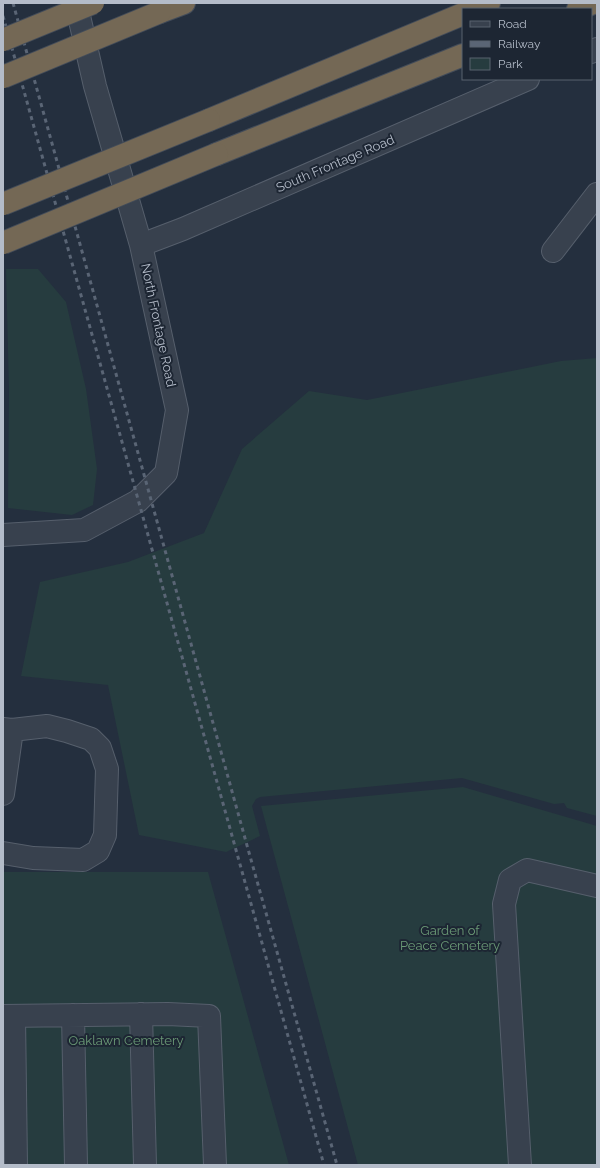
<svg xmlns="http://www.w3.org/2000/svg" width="600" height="1168" viewBox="0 0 600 1168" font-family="Raleway,sans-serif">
	<rect width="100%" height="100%" fill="#242f3e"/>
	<path fill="#263c3f" d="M 6,269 L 38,269 L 66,302 L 86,389 L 97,469 L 93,505 L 72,515 L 8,508 L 9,390 Z
		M 597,358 L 597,816 L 567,808 L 564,803 L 554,804 L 462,778 L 260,797 L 256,799 L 252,806 L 260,836 L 226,852 L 139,835 L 108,685 L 21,676 L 40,582 L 128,562 L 204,533 L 242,449 L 309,391 L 367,400 L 561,361 Z
		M 463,787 L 597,826 L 597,1165 L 358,1165 L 261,806 Z
		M 3,872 L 208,872 L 289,1165 L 3,1165 Z"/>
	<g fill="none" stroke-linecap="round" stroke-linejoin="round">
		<defs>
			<path id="minor" d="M 591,52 L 597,49
				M 141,245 L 183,229 L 528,79
				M 553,251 L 597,194
				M 3,535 L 84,530 L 138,501 L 166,473 L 177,410 L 141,245 L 95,86 L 76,3
				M 3,729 L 12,730 L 47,726 L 67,731 L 91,739 L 100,748 L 107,769 L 105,835 L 98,851 L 83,860 L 33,858 L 3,853
				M 3,794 L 12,730
				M 141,1014 L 145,1165
				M 73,1015 L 76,1165
				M 3,1016 L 168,1014 L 209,1016 L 215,1165
				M 14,1016 L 16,1165
				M 520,1165 L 504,904 L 510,880 L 527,870 L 597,886"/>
			<path id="highway" d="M 475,9 L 489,3
				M 578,9 L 593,3
				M 160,12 L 184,3
				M 209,120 L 463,14
				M 217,154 L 463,55"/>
		</defs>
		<use href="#minor" stroke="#565f6c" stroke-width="24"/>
		<use href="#highway" stroke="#434c59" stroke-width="24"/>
		<use href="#minor" stroke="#38414e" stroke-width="22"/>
		<use href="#highway" stroke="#746855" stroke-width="22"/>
		<path stroke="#5a6575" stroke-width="3" stroke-dasharray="4 4" stroke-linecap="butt" d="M 13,3 L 248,849 L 337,1165
			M 3,16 L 324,1165"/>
		<defs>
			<path id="highway-bridge" d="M 3,40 L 93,3
				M 3,77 L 160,12
				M 3,204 L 209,120
				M 3,243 L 217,154"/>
		</defs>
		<use href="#highway-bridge" stroke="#434c59" stroke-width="24" stroke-linecap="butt"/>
		<use href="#highway-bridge" stroke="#746855" stroke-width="22"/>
	</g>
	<g text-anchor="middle" stroke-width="4" stroke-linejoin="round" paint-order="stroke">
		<g font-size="13" fill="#b4bcc9" stroke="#1d2633">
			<text transform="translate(335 163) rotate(-23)" y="5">South Frontage Road</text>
			<text transform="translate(159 325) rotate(78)" y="5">North Frontage Road</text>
		</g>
		<g font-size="13" fill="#6b9a76" stroke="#1d2633">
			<text x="450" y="935">Garden of<tspan x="450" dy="15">Peace Cemetery</tspan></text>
			<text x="126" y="1045">Oaklawn Cemetery</text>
		</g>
	</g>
	<rect width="600" height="1168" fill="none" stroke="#b4bcc9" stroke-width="8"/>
	<rect x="462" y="8" width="130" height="72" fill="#1d2633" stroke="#59626f"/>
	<rect x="470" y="21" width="20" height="6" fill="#38414e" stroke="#59626f"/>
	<text x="498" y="28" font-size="12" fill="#b4bcc9">Road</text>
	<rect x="470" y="41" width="20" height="6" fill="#5a6575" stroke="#59626f"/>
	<text x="498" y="48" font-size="12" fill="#b4bcc9">Railway</text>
	<rect x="470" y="58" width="20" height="12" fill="#263c3f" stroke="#59626f"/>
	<text x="498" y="68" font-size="12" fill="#b4bcc9">Park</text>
</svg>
